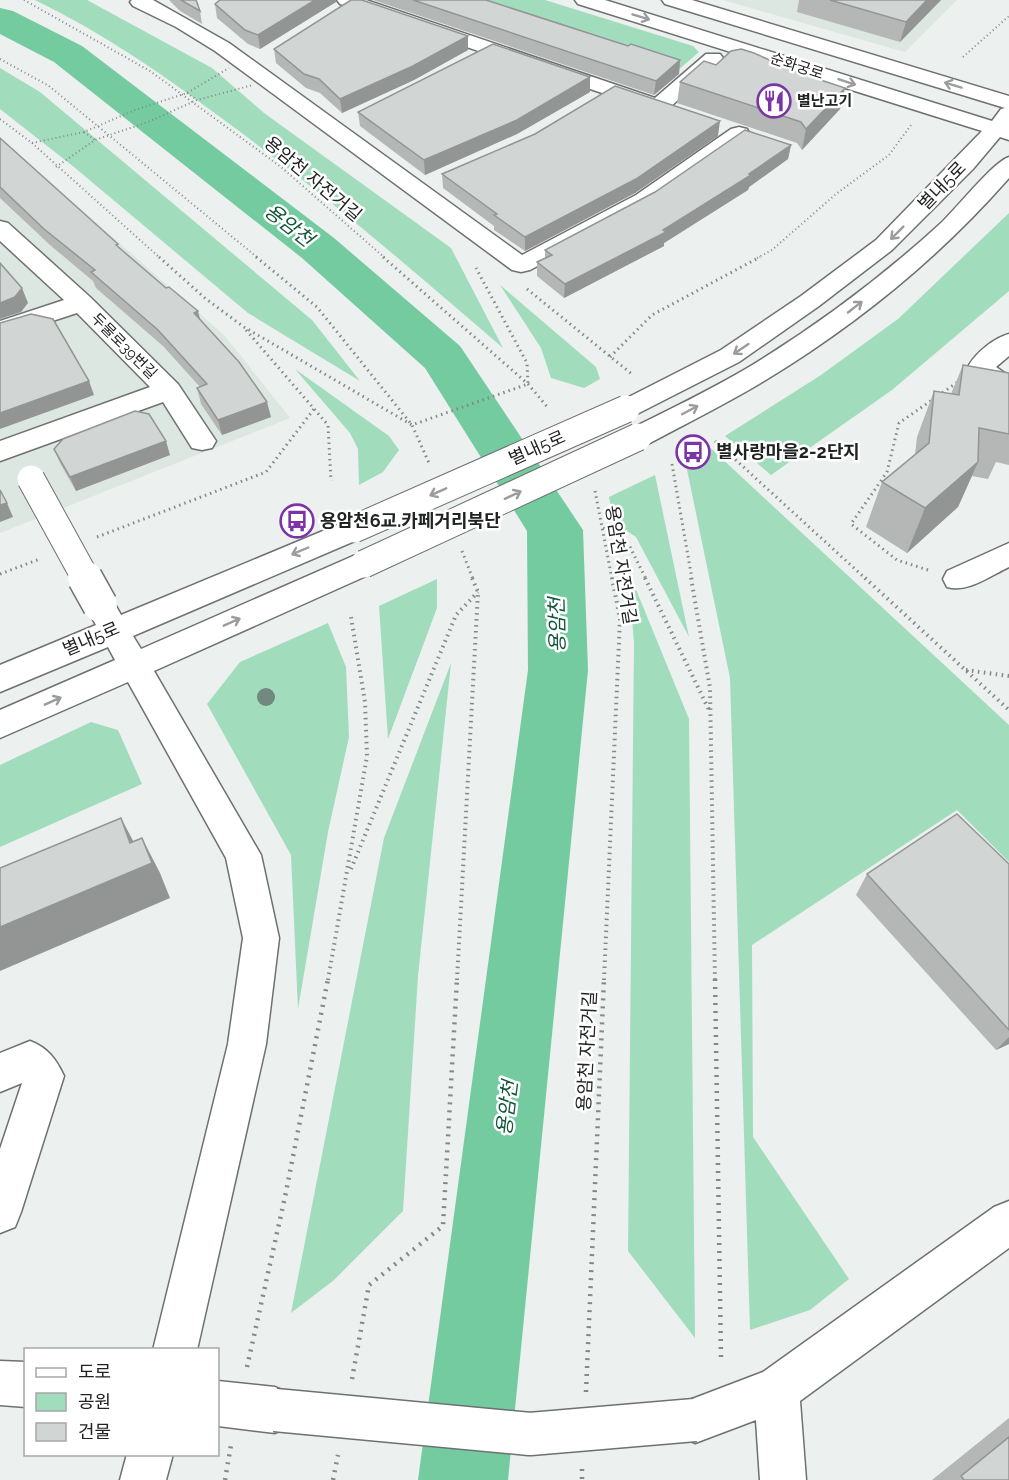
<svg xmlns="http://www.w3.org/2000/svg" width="1009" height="1480" viewBox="0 0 1009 1480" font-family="Raleway,'Noto Sans KR',sans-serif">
	<rect width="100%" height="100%" fill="#ecf0ee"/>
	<path fill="#dbe7e0" d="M 723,0 L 957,0 L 905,52 Z
		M 0,138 L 225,336 L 290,418 L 0,533 Z"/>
	<path fill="#a1dcbd" d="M 35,0 L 87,0 L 212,68 L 264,113 L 451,248 L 503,348 C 410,268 319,189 220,117 C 161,73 101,32 35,0 Z
		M 458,0 L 545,0 L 693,46 L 699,52 L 677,71 Z
		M 0,68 L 40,92 L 312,320 L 360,381 L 248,313 L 74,167 L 0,109 Z
		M 1009,213 L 1009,291 L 892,390 L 771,475 L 725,436 L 821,375 L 898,319 Z
		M 500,285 L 596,367 L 600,379 L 584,388 L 551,378 L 541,348 Z
		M 295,369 L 389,436 L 399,450 L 383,472 L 359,485 L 358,449 L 350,433 Z
		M 705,443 L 1009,725 L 1009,862 L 957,810 L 752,945 L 753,1137 L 849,1279 L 810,1310 L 750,1330 L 730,678 L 684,455 Z
		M 655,475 L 689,637 L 636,537 L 614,523 L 609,497 Z
		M 628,570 L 689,719 L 695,1338 L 628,1251 L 634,643 Z
		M 437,579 L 437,608 L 388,739 L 379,606 Z
		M 328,623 L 346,667 L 349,737 L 328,832 L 298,1009 L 291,855 L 207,704 L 240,662 Z
		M 451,663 L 418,976 L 403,1211 L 334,1280 L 291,1313 L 384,838 Z
		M 91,722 L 118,730 L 142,784 L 0,847 L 0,765 Z"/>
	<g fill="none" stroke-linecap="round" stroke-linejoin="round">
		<path fill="#74cba0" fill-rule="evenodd" d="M 0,8 L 13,11 L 82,46 L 334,238 L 460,346 L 583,530 L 588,670 L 508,1480 L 418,1480 L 528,670 L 527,531 L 425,368 L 302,258 L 54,62 L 0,34 Z"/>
		<defs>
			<path id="minor" d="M 132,0 L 153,0 L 229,43 L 522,255 L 636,195 L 731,129 L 739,127 L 747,129 L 750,134 L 747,139 L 652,205 L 530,270 L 521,272 L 512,270 L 215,51 L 176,27 L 133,6 L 130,2 Z
				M 337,0 L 366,0 L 655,98 L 706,54 L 720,54 L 723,58 L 666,111 L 658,112 L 340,4 Z
				M 575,0 L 605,0 L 992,121 L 1001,109 L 1005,108 L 665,4 L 662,0 L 692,0 L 1009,96 L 1009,140 L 1000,137 L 973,169 L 892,250 L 819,306 L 739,362 L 635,415 L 626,418 L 617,415 L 613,409 L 617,403 L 721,350 L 801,296 L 876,240 L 982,131 L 578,4 Z
				M 1009,157 L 1009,178 C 939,258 855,326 764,381 C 726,404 687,423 648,444 L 638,446 L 628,444 L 624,437 L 628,430 C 669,410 710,390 749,367 C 818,325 882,277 941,223 C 956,209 994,161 1009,157 Z
				M 0,221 L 8,223 L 90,297 L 178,384 L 216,441 L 212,448 L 202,450 L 192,448 L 163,402 L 0,461 L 0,441 L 150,387 L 77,313 L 0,338 L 0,321 L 64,300 L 0,241 Z
				M 1009,334 L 1009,356 L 996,367 L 1009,376 L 1009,396 L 977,381 L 969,365 C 977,352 994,338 1009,334 Z
				M 354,518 L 364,521 L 369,529 L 364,537 L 133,636 L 141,649 L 353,556 L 364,553 L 375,556 L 379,564 L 375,572 L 154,671 L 261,855 L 279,938 L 266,1044 L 197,1350 L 153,1350 L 228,1044 L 243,938 L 226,858 L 128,682 L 0,738 L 0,710 L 115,660 L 108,647 L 0,692 L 0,665 L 96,625 L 85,605 L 89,597 L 100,593 L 111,597 L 121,615 Z
				M 1009,543 L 1009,567 C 990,576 968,593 947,587 L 943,579 L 947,571 Z
				M 30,1041 C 48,1048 56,1059 64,1076 L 21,1212 L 15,1227 L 0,1233 L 0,1149 L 22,1083 L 0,1092 L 0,1053 Z
				M 1009,1201 L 1009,1248 L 800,1401 L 806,1480 L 760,1480 L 756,1420 L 695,1443 L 679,1436 L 672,1420 L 679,1404 L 763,1372 L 994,1207 Z
				M 0,1361 L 26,1362 L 26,1407 L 0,1405 Z
				M 218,1381 L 275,1387 L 291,1394 L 298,1410 L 291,1426 L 275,1433 L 218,1426 Z
				M 127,1454 L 173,1454 L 166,1480 L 120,1480 Z"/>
		</defs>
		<use href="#minor" stroke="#6d716f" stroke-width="3"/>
		<path stroke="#858886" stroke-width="2" stroke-dasharray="1 3" stroke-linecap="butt" d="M 24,0 L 150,71 L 281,167 L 385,258
			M 963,57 L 1009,16
			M 0,59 L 49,86 L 258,258
			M 187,93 L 197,100
			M 0,119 L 32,143 L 160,258
			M 84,132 L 95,140
			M 757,258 L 772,250 L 836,194 L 889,155 L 911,125"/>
		<path stroke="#858886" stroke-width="3" stroke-dasharray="1.5 4" stroke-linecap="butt" d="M 159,257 L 206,299 L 244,327 L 412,425 L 528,384 L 527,363 L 476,268
			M 256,257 L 317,307 L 412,425 L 429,463
			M 383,257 L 528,384 L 549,409
			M 527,289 L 633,375
			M 246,330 L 328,425 L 331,481
			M 610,357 L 652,315 L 760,257
			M 938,396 L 959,381
			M 715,441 L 866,579
			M 672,464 L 692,579
			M 595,491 L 612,579
			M 603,528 L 629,545 L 646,579
			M 97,537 L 266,472 L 314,409
			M 462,551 L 473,579
			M 928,570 L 897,560 L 851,524 L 887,472 L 899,423 L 932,400
			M 0,574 L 40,559"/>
		<path stroke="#858886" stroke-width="4" stroke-dasharray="1.5 4.5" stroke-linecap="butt" d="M 645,578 L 709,710
			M 691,578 L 710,688 L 715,980
			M 865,578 L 1009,710
			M 966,670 L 1009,676
			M 351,869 L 456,615 L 478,592
			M 328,980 L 367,756 L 365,702 L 351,617
			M 457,980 L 478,592 L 472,578
			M 604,980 L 620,619 L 612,578"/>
		<path stroke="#858886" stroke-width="4.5" stroke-dasharray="2 6" stroke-linecap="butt" d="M 715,979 L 721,1357
			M 247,1367 L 285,1197 L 328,979
			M 352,1379 L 369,1285 L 443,1226 L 457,979
			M 586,1392 L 604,979
			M 582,1469 L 582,1480
			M 225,1480 L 231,1445
			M 333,1480 L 338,1455"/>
		<use href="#minor" fill="#fff" fill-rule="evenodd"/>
		<defs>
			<path id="minor-bridge-far2" d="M 31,479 L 86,579
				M 354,529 L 626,409
				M 364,564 L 638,437"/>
			<path id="minor-bridge-far1" d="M 85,578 L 100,605"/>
			<path id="minor-bridge" d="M 275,1410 L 530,1434 L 695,1420"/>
		</defs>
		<use href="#minor-bridge-far2" stroke="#6d716f" stroke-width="29" stroke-linecap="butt"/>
		<use href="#minor-bridge-far1" stroke="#6d716f" stroke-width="37" stroke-linecap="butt"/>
		<use href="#minor-bridge" stroke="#6d716f" stroke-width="45" stroke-linecap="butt"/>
		<path stroke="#858886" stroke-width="2" stroke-dasharray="1 3" stroke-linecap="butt" d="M 32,143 L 84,132 L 135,110 L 187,93 L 229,68
			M 56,167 L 95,140 L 148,122 L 197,100 L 253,85"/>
		<use href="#minor-bridge-far2" stroke="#fff" stroke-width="27"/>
		<use href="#minor-bridge-far1" stroke="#fff" stroke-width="34"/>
		<use href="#minor-bridge" stroke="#fff" stroke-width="42"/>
	</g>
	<circle fill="#71897e" cx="266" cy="697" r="9"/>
	<path fill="#b4b7b5" d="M 169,0 L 196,0 L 200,11 L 202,24 L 180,11 Z
		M 220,0 L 336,0 L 336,2 L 260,49 L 248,44 L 217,18 L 215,4 Z
		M 373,0 L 486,0 L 628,46 L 680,60 L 679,74 L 654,95 Z
		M 799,0 L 941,0 L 900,42 L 797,12 Z
		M 468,36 L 468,50 L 414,80 L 342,113 L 320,93 L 306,88 L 276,63 L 274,49 Z
		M 590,77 L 590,92 L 517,134 L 425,175 L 360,126 L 358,112 Z
		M 680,82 L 840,109 L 802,150 L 797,143 L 677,103 Z
		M 718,136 L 635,193 L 525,251 L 494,230 L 494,226 L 443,188 L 442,174 Z
		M 0,138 L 119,248 L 200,320 L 271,417 L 222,435 L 201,404 L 197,388 L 200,387 L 163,346 L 96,288 L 93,281 L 50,245 L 0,198 Z
		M 791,145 L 788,159 L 749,187 L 748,190 L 664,243 L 664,246 L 564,298 L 537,276 L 537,262 L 545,258 L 545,250 Z
		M 963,365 L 1009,373 L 1009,465 L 996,462 L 988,479 L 972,476 L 958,507 L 907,553 L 866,527 L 882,482 L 915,455 L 917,437 L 934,391 L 951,394 Z
		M 54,449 L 170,455 L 76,491 L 60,463 Z
		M 1009,864 L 1009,1044 L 996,1050 L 856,895 L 867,874 Z
		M 1009,1418 L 1009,1480 L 932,1480 Z"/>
	<path fill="#929594" d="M 315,0 L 336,0 L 336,2 L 260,49 L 258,35 Z
		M 927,0 L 941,0 L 900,42 L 906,22 Z
		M 468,36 L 468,50 L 414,80 L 342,113 L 340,99 Z
		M 680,60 L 679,74 L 654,95 L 656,81 Z
		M 590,77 L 590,92 L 517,134 L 425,175 L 424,160 Z
		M 845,88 L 840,109 L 802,150 L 806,129 Z
		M 720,121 L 718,136 L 635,193 L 525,251 L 525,237 Z
		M 791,145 L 788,159 L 749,187 L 748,190 L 664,243 L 664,246 L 564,298 L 565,284 L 663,230 Z
		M 22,288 L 28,303 L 21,312 L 0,319 L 0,303 Z
		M 198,311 L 202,327 L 194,313 Z
		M 89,381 L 94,395 L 0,429 L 0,413 Z
		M 267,402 L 271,417 L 222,435 L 218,420 Z
		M 166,441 L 170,455 L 76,491 L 70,477 Z
		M 978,462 L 958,507 L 907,553 L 925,508 Z
		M 7,503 L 13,517 L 0,522 L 0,505 Z
		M 121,818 L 140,854 L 142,838 L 160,873 L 170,898 L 0,971 L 0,927 L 130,843 Z
		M 1009,1037 L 1009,1044 L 996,1050 Z"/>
	<path fill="#d1d5d3" stroke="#929594" stroke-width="1.5" d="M 181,0 L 196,0 L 200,11 Z
		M 220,0 L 315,0 L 258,35 L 245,30 L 215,4 Z
		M 351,0 L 362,0 L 468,36 L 413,66 L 340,99 L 319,79 L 304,74 L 274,49 Z
		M 413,0 L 486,0 L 628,46 L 631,44 L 680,60 L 656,81 Z
		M 830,0 L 927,0 L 906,22 Z
		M 493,44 L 590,77 L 517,120 L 424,160 L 358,112 Z
		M 741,49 L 754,53 L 794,71 L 845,88 L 806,129 L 801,122 L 680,82 L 704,61 L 716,65 L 731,51 Z
		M 615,86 L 720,121 L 636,179 L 525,237 L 494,215 L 497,214 L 442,174 L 535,134 Z
		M 745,130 L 791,145 L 749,174 L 751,175 L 663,230 L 666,232 L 565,284 L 537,262 L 552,255 L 545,250 L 655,192 Z
		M 0,138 L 118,244 L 116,245 L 166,288 L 169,287 L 198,311 L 194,313 L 239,362 L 267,402 L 218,420 L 197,388 L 207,384 L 158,330 L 91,272 L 95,270 L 44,229 L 0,187 Z
		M 0,263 L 22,288 L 15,297 L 0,303 Z
		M 31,314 L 53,319 L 89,381 L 0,413 L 0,323 Z
		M 963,365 L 1009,373 L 1009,434 L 979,428 L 978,462 L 925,508 L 882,482 L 929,443 L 934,391 L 959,395 Z
		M 135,411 L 149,414 L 166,441 L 70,477 L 54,449 L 63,439 Z
		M 0,490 L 7,503 L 0,505 Z
		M 957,814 L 1009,864 L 1009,1030 L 867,874 Z
		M 121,818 L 130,843 L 142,838 L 152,863 L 0,927 L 0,868 Z
		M 1009,1437 L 1009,1480 L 964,1480 L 961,1476 Z"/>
	<defs><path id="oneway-shaft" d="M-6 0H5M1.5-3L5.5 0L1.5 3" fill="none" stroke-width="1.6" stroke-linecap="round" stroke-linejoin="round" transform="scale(1.5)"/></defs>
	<g stroke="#9b9c9c">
		<use href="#oneway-shaft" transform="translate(641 17) rotate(17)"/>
		<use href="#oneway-shaft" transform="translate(847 82) rotate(18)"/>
		<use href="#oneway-shaft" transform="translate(953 85) rotate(-163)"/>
		<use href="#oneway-shaft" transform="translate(897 233) rotate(135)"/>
		<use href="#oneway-shaft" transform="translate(855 307) rotate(-38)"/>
		<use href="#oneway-shaft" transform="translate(741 349) rotate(146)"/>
		<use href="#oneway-shaft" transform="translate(690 410) rotate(-28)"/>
		<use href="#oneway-shaft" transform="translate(438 492) rotate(156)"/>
		<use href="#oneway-shaft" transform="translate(513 495) rotate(-25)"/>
		<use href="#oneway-shaft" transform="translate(300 551) rotate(157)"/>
		<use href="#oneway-shaft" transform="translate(232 622) rotate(-24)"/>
		<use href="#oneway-shaft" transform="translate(53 701) rotate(-24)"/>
	</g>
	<defs>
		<symbol id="restaurant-ring" viewBox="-11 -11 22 22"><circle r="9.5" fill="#fff" stroke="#7c33a5" stroke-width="1.5"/><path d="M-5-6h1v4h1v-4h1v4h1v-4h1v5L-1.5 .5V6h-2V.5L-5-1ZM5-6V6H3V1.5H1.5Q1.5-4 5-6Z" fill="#7c33a5"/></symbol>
		<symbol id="bus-ring" viewBox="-11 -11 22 22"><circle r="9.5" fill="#fff" stroke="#7c33a5" stroke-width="1.5"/><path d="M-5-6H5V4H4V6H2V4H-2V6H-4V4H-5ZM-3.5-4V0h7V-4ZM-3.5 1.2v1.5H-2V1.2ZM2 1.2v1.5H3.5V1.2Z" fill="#7c33a5"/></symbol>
	</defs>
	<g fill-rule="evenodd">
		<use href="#restaurant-ring" x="755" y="82" width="38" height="38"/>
		<use href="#bus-ring" x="674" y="433" width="38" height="38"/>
		<use href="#bus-ring" x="278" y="502" width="38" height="38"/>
	</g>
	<g text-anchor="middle" stroke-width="5" stroke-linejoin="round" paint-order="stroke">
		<g font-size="15" fill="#212322" stroke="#fff">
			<text transform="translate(797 66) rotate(18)" y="5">순화궁로</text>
			<text transform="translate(124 346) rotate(45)" y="5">두물로39번길</text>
		</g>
		<g font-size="15" font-weight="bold" fill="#212322" stroke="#fff" text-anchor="start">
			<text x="797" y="106">별난고기</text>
		</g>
		<g font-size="18" fill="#212322" stroke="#fff">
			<text transform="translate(313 179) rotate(40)" y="6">용암천 자전거길</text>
			<text transform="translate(942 186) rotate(-46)" y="6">별내5로</text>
			<text transform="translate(537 448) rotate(-24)" y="6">별내5로</text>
			<text transform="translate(621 565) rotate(81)" y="6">용암천 자전거길</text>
			<text transform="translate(91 639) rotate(-23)" y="6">별내5로</text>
			<text transform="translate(587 1051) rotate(-87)" y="6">용암천 자전거길</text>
		</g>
		<g font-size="18" font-weight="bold" fill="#212322" stroke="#fff" text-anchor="start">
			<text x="716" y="458">별사랑마을2-2단지</text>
			<text x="320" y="527">용암천6교.카페거리북단</text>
		</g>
		<g font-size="20" font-style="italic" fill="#13573b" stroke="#fff">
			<text transform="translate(289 225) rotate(38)" y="7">용암천</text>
			<text transform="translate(557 625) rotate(-91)" y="7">용암천</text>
			<text transform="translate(507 1108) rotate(-83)" y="7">용암천</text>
		</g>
	</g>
	<rect x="24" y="1348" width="195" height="108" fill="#ffffff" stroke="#a6a7a7" stroke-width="1.5"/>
	<rect x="36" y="1368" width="30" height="9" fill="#ffffff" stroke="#a6a7a7" stroke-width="1.5"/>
	<text x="78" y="1378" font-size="18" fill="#212322">도로</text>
	<rect x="36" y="1393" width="30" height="18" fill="#a1dcbd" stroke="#a6a7a7" stroke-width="1.5"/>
	<text x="78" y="1408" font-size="18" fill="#212322">공원</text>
	<rect x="36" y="1423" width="30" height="18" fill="#d1d5d3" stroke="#a6a7a7" stroke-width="1.5"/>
	<text x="78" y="1438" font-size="18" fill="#212322">건물</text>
</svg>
